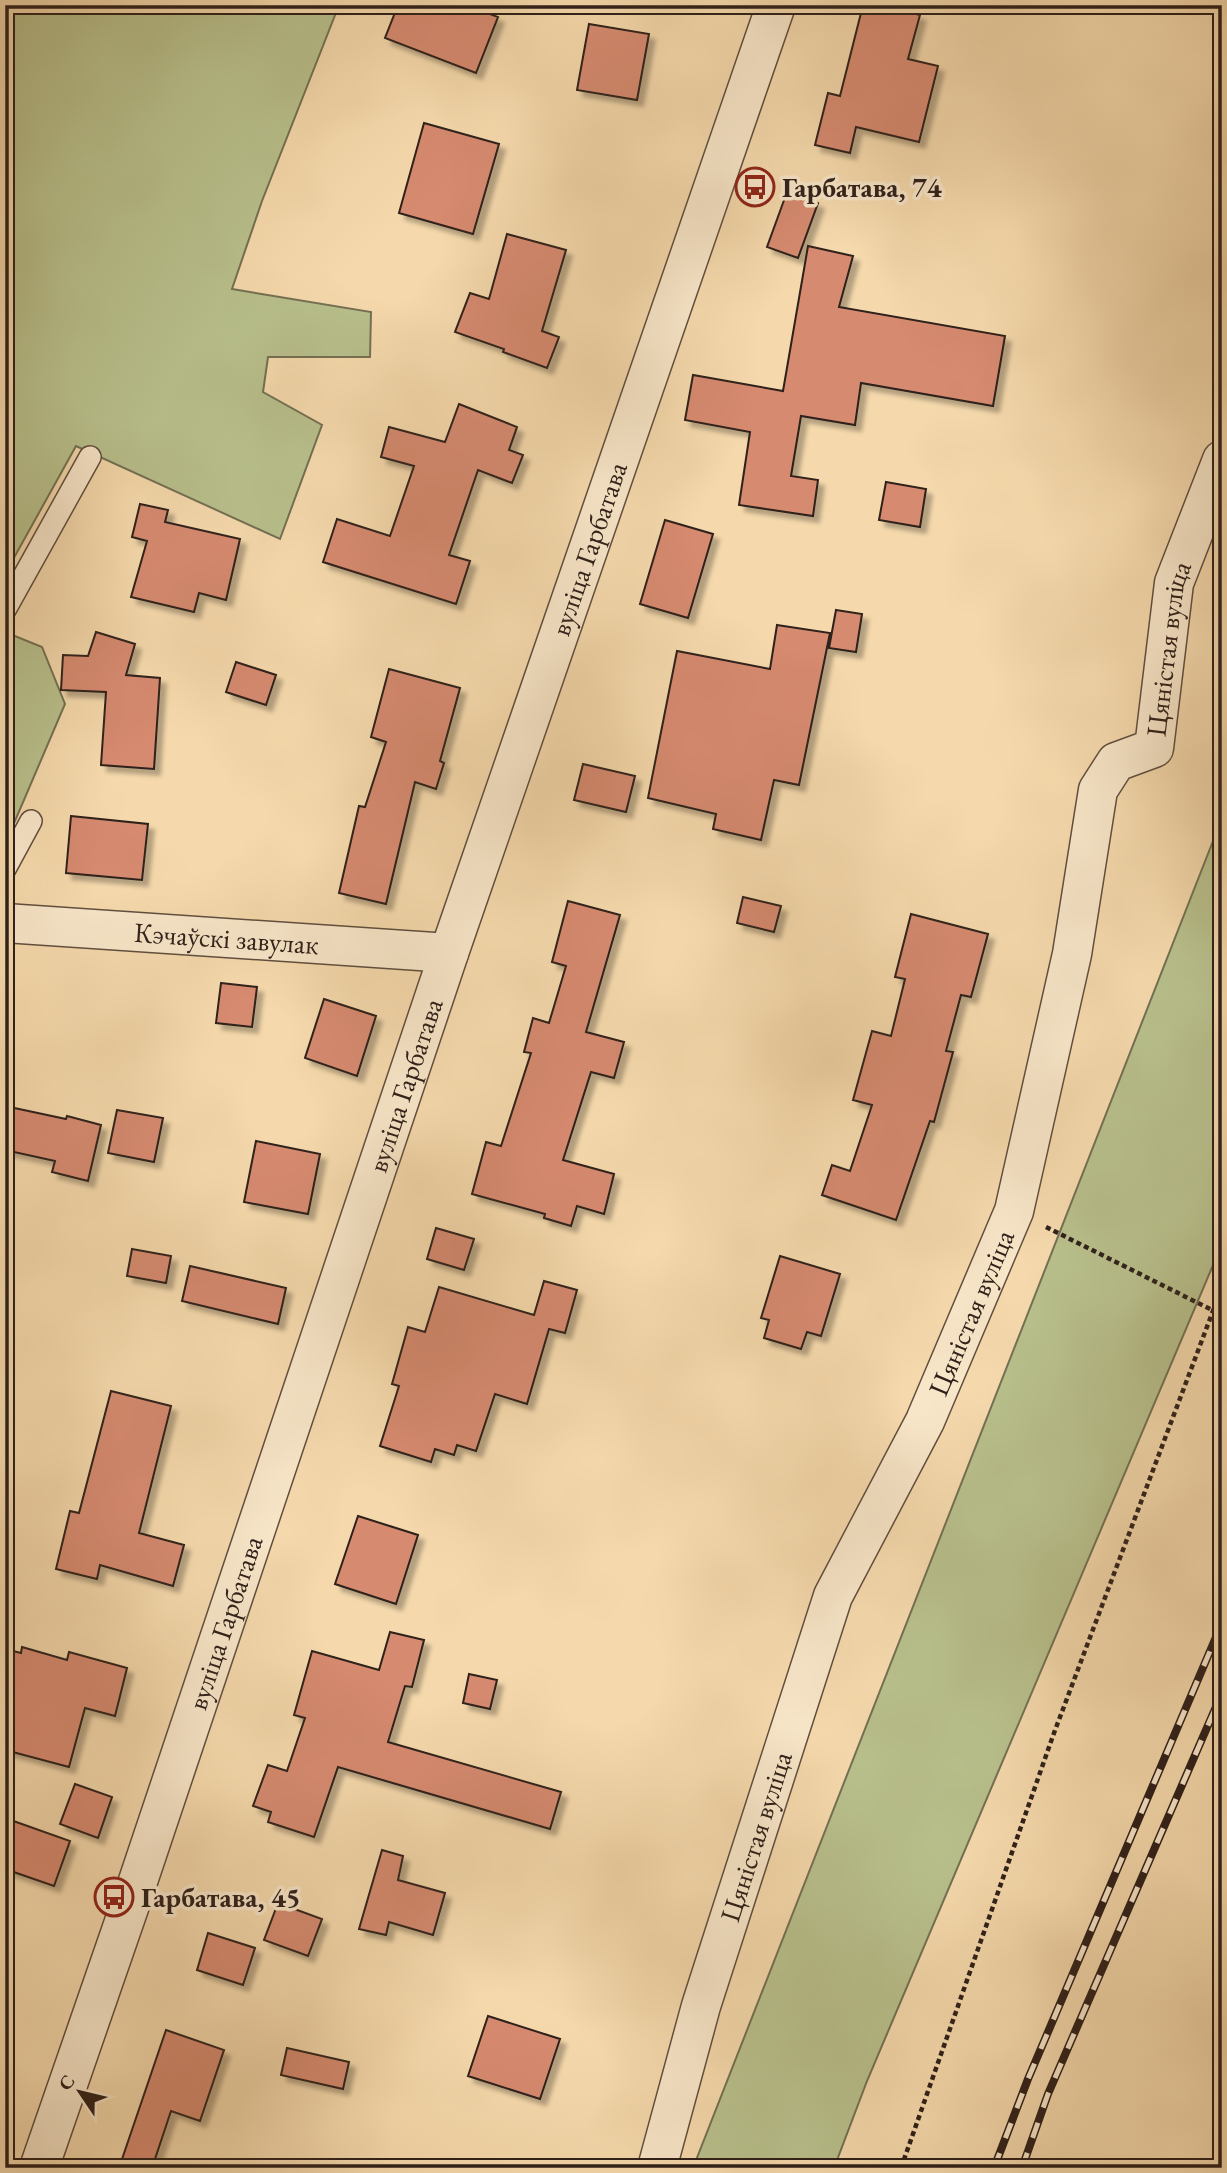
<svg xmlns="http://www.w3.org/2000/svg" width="1227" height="2173" viewBox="0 0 1227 2173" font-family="'EB Garamond',serif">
	<defs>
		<filter id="shadow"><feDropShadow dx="6" dy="6" stdDeviation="2" flood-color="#0004"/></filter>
	</defs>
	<rect width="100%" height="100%" fill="#f5d9ac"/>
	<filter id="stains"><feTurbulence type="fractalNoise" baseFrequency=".00286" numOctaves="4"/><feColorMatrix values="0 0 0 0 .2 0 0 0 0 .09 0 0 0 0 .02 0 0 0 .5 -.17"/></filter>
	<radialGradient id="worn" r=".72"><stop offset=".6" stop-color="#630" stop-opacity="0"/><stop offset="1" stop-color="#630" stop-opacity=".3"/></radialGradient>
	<path fill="#b8c08c" stroke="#747053" stroke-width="2" d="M 5,5 L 339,5 L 262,201 L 232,289 L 371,312 L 370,357 L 268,357 L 263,392 L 322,425 L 280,539 L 76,446 L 5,574 Z
		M 5,632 L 42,647 L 65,704 L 12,828 L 5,827 Z
		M 1222,818 L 1222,1244 L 867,2081 L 834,2168 L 693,2168 Z"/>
	<path fill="#d68a70" stroke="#2f201a" stroke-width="2" filter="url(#shadow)" d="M 398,5 L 466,5 L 498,17 L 476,73 L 385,38 Z
		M 863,5 L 883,5 L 920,15 L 908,59 L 938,66 L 919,142 L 856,127 L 850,153 L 815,145 L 828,93 L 840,96 Z
		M 589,24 L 649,34 L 637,100 L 577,90 Z
		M 424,123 L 499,144 L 473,234 L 399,213 Z
		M 787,192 L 818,203 L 798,258 L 767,247 Z
		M 507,234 L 566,250 L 542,331 L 559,337 L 547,368 L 503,352 L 504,349 L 455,332 L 470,293 L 489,299 Z
		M 808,246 L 853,256 L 839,307 L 1005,336 L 993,406 L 861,383 L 855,425 L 801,416 L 791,476 L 818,480 L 813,516 L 739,505 L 750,432 L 685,420 L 693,375 L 783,391 Z
		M 459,404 L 517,427 L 509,450 L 523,455 L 512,483 L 478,470 L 449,555 L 470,561 L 456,604 L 323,562 L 337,519 L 390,536 L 414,466 L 381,457 L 389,427 L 445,442 Z
		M 886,482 L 926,489 L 920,527 L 879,520 Z
		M 140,504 L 168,510 L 165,522 L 240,539 L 226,600 L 199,593 L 194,612 L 131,597 L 147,541 L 132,537 Z
		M 665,520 L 713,534 L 688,618 L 640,604 Z
		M 836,610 L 862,614 L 856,652 L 829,648 Z
		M 777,625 L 830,633 L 799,785 L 774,780 L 761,840 L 713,829 L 716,814 L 648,798 L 677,651 L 770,669 Z
		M 96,632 L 135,644 L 126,675 L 160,678 L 154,769 L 101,765 L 106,692 L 61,690 L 63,655 L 88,656 Z
		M 236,662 L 276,675 L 266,705 L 226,692 Z
		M 389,669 L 460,688 L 440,761 L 444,763 L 436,789 L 415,782 L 386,904 L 339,893 L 359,806 L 365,807 L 386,742 L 371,737 Z
		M 583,764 L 635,776 L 626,812 L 574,800 Z
		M 71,816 L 148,824 L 142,880 L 66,873 Z
		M 743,897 L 781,906 L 774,932 L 737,923 Z
		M 568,901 L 620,915 L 586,1032 L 624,1042 L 614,1078 L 591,1072 L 563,1160 L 614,1174 L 604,1214 L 577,1206 L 571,1226 L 544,1218 L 545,1214 L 472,1194 L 486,1142 L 501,1146 L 531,1053 L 524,1052 L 533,1018 L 549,1023 L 566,966 L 552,962 Z
		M 911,914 L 988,934 L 971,997 L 961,995 L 946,1051 L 953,1052 L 934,1122 L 930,1121 L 896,1220 L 822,1195 L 832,1165 L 850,1171 L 872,1105 L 853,1100 L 872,1031 L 891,1036 L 905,979 L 895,977 Z
		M 221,983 L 257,987 L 252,1027 L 216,1023 Z
		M 324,999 L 376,1016 L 357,1076 L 305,1058 Z
		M 5,1106 L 66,1119 L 67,1116 L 101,1125 L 88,1181 L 52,1172 L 55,1161 L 5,1150 Z
		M 117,1110 L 163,1118 L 154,1162 L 108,1153 Z
		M 256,1141 L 320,1154 L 308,1214 L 244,1202 Z
		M 436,1228 L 474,1239 L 464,1270 L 427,1259 Z
		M 132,1249 L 171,1256 L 166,1283 L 127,1276 Z
		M 780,1256 L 840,1274 L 821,1336 L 807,1332 L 801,1349 L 764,1338 L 769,1320 L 761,1318 Z
		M 190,1266 L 286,1288 L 278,1324 L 182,1301 Z
		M 544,1281 L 577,1290 L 565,1333 L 549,1329 L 527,1404 L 495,1394 L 476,1451 L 457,1445 L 454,1455 L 435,1449 L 431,1462 L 380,1446 L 399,1386 L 392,1384 L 408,1327 L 425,1332 L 439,1287 L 534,1315 Z
		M 111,1391 L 171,1406 L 139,1533 L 184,1545 L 173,1586 L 100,1565 L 97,1579 L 56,1569 L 70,1511 L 79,1513 Z
		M 358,1516 L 418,1535 L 396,1604 L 335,1584 Z
		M 390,1632 L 424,1640 L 412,1687 L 405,1686 L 388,1742 L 561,1792 L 550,1829 L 338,1767 L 314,1837 L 268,1822 L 271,1812 L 253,1806 L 268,1765 L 287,1771 L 305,1718 L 294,1715 L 312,1651 L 379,1670 Z
		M 22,1647 L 67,1660 L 69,1652 L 127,1668 L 115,1716 L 85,1708 L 69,1767 L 5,1750 L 5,1649 L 21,1653 Z
		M 469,1674 L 497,1680 L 490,1709 L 463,1703 Z
		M 75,1784 L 112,1797 L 98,1838 L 60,1824 Z
		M 5,1818 L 70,1841 L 54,1886 L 5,1869 Z
		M 382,1850 L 403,1856 L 398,1880 L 445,1893 L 433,1935 L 389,1922 L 386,1935 L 359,1929 Z
		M 278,1903 L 322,1919 L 308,1956 L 264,1940 Z
		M 208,1933 L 255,1948 L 243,1985 L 197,1970 Z
		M 488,2016 L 560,2039 L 540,2099 L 468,2076 Z
		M 166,2030 L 224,2050 L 200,2121 L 171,2111 L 152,2168 L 119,2168 Z
		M 287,2048 L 349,2062 L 343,2089 L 281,2075 Z"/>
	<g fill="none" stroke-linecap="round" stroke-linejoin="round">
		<defs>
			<path id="service" d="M 5,610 L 90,457
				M 5,869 L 31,821"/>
			<g id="minor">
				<path id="s1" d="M 5,923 L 449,953"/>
				<path id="s2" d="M 39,2168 L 131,1902 L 449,953 L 776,5"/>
				<path id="s3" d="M 657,2168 L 701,2006 L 833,1596 L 925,1421 L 1014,1211 L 1072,954 L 1098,790 L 1116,762 L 1154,748 L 1174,583 L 1222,460"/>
			</g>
		</defs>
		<use href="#service" stroke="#604e3e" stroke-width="24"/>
		<use href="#minor" stroke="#604e3e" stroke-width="41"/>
		<path stroke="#2f201a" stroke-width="4.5" stroke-dasharray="5 3.5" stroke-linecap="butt" d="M 1046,1227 L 1212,1310 L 1222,1310
			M 901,2168 L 1054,1733 L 1222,1287"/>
		<use href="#service" stroke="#f8e6c9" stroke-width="21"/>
		<use href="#minor" stroke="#f8e6c9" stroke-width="38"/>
		<defs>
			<path id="rail" d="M 994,2168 L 1028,2079 L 1222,1623
				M 1022,2168 L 1048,2094 L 1222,1693"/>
		</defs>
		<use href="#rail" stroke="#2f201a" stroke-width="8"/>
		<use href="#rail" stroke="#f8e6c9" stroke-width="5" stroke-dasharray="16" stroke-linecap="butt"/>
	</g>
	<defs>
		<symbol id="bus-ring" viewBox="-11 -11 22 22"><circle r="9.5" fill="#f8e6c9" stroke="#8f2418" stroke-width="1.5"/><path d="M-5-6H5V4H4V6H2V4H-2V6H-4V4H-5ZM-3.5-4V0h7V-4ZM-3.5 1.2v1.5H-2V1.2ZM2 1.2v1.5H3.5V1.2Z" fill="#8f2418"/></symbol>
	</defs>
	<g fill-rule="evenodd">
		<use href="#bus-ring" x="733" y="165" width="44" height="44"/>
		<use href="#bus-ring" x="92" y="1875" width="44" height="44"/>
	</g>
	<g text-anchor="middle" stroke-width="7" stroke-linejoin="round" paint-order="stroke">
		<g font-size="28" font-weight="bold" fill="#2f201a" stroke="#f8e6c9" text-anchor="start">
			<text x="782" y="197">Гарбатава, 74</text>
			<text x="141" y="1907">Гарбатава, 45</text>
		</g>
		<g font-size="28" fill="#2f201a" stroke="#f8e6c9">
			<text dy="10" stroke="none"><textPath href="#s2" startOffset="1710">вуліца Гарбатава</textPath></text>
			<text dy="10" stroke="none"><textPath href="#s3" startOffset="1628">Цяністая вуліца</textPath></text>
			<text dy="10" stroke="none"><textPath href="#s1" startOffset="222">Кэчаўскі завулак</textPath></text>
			<text dy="10" stroke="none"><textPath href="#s2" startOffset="1143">вуліца Гарбатава</textPath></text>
			<text dy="10" stroke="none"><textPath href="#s3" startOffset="914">Цяністая вуліца</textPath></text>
			<text dy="10" stroke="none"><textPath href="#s2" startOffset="576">вуліца Гарбатава</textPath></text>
			<text dy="10" stroke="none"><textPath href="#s3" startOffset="346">Цяністая вуліца</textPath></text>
		</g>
	</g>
	<rect width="1227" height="2173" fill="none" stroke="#f5d9ac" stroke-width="28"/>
	<rect x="7" y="7" width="1213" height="2159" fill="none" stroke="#2f201a" stroke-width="3.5"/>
	<rect x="14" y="14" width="1199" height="2145" fill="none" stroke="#2f201a" stroke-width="2"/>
	<g transform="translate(80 2092) rotate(305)" stroke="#f8e6c9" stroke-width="5" paint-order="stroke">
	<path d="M0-5L12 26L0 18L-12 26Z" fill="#2f201a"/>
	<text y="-10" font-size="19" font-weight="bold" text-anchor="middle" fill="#2f201a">С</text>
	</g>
	<rect width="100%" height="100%" filter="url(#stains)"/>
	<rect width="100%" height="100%" fill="url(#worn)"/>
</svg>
